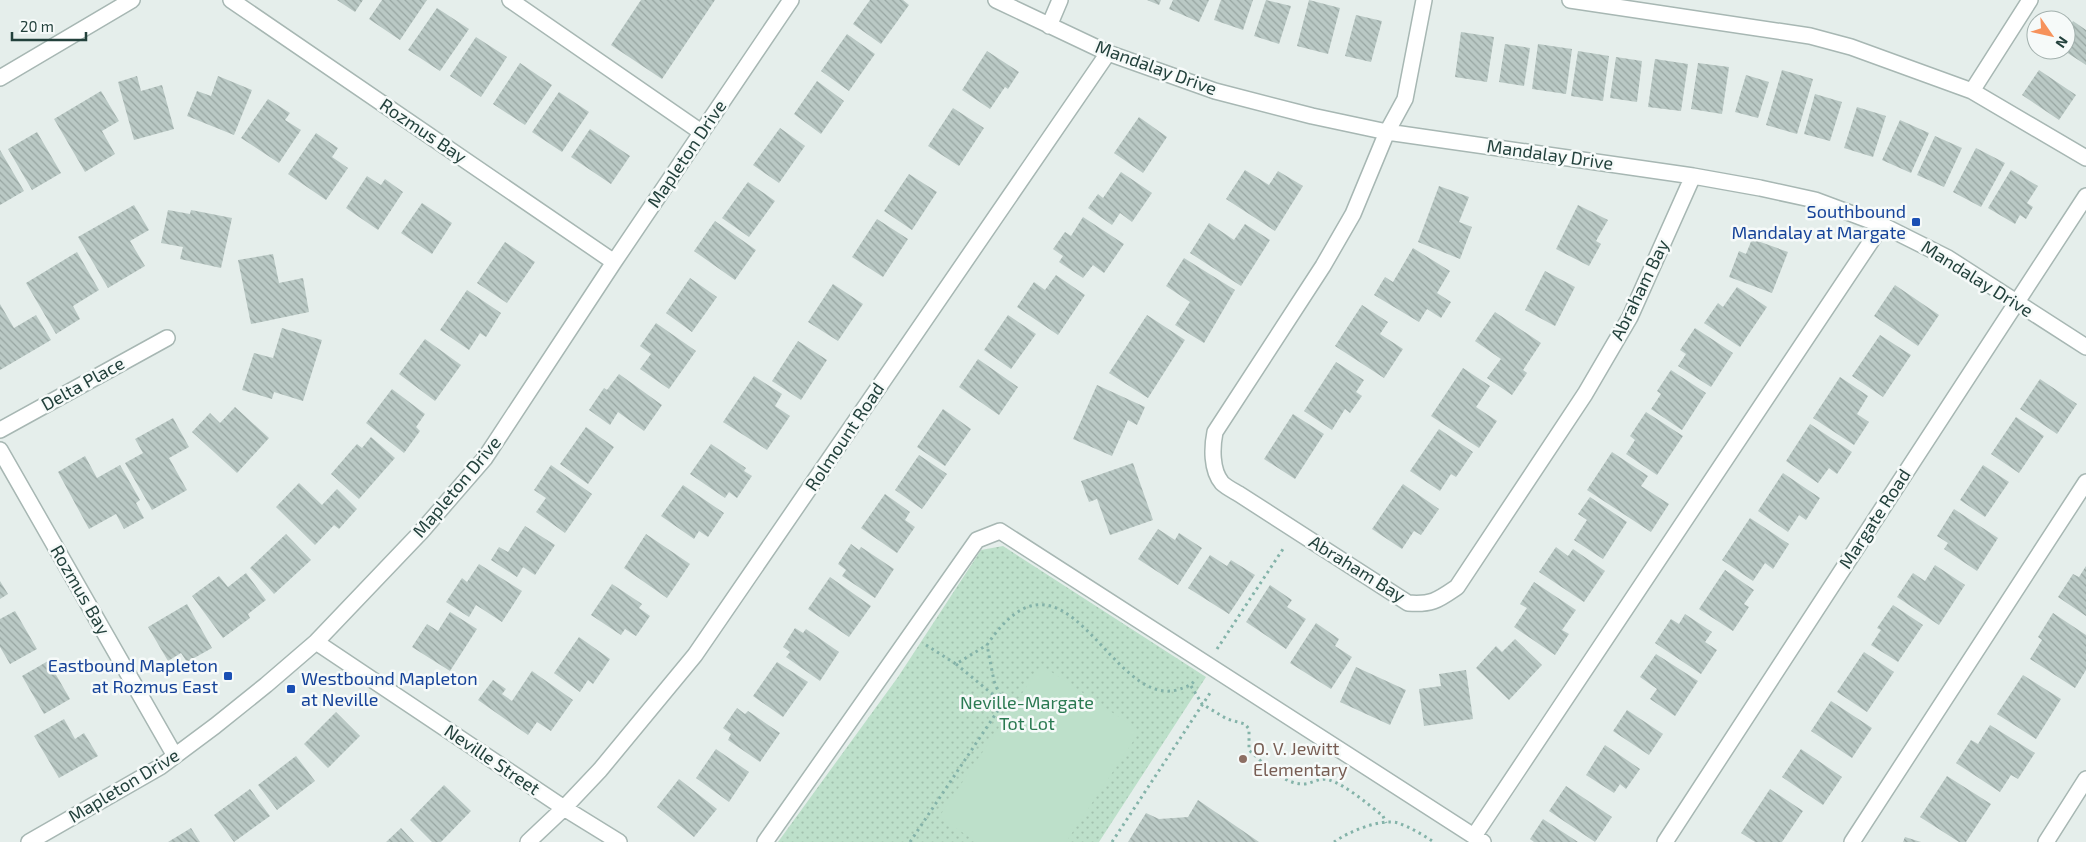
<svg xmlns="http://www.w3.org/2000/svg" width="2086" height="842" viewBox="0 0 2086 842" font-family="'Exo 2',sans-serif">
	<defs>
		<pattern id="grass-dots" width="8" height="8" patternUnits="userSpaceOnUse" patternTransform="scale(1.25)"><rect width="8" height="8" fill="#bde0ca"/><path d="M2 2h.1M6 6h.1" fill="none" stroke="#a2c1ae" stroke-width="1.8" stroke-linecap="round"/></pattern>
		<pattern id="building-back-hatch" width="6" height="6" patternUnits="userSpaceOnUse" patternTransform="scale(1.25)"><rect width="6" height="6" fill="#bac9c5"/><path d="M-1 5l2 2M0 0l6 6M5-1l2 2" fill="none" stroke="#97a5a1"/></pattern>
	</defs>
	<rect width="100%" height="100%" fill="#e5eeeb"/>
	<path fill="url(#grass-dots)" d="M 1003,546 L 1206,677 L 1099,842 L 778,842 L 898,677 L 981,550 Z"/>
	<path fill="#bde0ca" d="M 1041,665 L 1140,731 L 1066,842 L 977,842 L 939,817 Z"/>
	<path fill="url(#building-back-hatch)" d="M 337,0 L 363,0 L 355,12 Z
		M 382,0 L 427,0 L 400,40 L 369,19 Z
		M 641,0 L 715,0 L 662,79 L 611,45 Z
		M 870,0 L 903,0 L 909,5 L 881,44 L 853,24 Z
		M 1147,0 L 1161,0 L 1159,5 Z
		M 1173,0 L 1209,0 L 1199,22 L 1169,9 Z
		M 1221,0 L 1253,0 L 1243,30 L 1214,20 Z
		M 1266,0 L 1291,6 L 1279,44 L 1254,36 Z
		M 1309,0 L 1340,8 L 1328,54 L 1297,46 Z
		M 437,8 L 469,29 L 440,71 L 408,50 Z
		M 1356,15 L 1382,21 L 1371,62 L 1345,56 Z
		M 2073,21 L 2086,30 L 2086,65 L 2063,50 L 2066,50 L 2066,32 Z
		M 1461,32 L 1494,37 L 1487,82 L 1455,77 Z
		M 847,34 L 875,54 L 849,91 L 821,71 Z
		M 476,37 L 507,57 L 481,97 L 450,76 Z
		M 1505,44 L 1530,48 L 1524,86 L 1499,82 Z
		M 1538,44 L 1572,49 L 1566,94 L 1532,89 Z
		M 987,51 L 1019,72 L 1008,89 L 1005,87 L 990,109 L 962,90 Z
		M 1578,51 L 1609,56 L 1603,101 L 1571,96 Z
		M 1616,57 L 1642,61 L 1637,102 L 1610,98 Z
		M 1655,59 L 1688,64 L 1681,111 L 1648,107 Z
		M 520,63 L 552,85 L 525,125 L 493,104 Z
		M 1698,63 L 1729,67 L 1722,114 L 1691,109 Z
		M 1782,70 L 1813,79 L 1797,134 L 1766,125 Z
		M 2039,70 L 2076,95 L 2059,120 L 2022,95 Z
		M 1746,75 L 1769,82 L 1758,118 L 1735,112 Z
		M 137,76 L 141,91 L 162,85 L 174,129 L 134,140 L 118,82 Z
		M 218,76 L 252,90 L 234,135 L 187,116 L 197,91 L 211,96 Z
		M 817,81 L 844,101 L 821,134 L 794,114 Z
		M 101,91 L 119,121 L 102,131 L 115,154 L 85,172 L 54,119 Z
		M 559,92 L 589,112 L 562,152 L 532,132 Z
		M 1815,94 L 1842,102 L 1830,141 L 1804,134 Z
		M 268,99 L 290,113 L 285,120 L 301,130 L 279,163 L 241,138 Z
		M 1857,107 L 1886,116 L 1873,157 L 1844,148 Z
		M 953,108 L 984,128 L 959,166 L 928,146 Z
		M 1139,117 L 1167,137 L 1143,173 L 1114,153 Z
		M 1900,120 L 1929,133 L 1911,173 L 1882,160 Z
		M 780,128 L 805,146 L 779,183 L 753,165 Z
		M 590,129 L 630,156 L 611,184 L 571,157 Z
		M 37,132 L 61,173 L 32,190 L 8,149 Z
		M 316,133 L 338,148 L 332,157 L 348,168 L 326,200 L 288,174 Z
		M 1935,136 L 1962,148 L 1944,187 L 1917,175 Z
		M 1976,148 L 2005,163 L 1981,207 L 1953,192 Z
		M 0,150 L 24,191 L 0,205 Z
		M 1245,170 L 1269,185 L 1278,171 L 1303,186 L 1275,231 L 1226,199 Z
		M 2011,170 L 2038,186 L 2027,203 L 2033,207 L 2026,219 L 2020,215 L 2015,224 L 1988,208 Z
		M 1121,172 L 1152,193 L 1132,222 L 1120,213 L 1112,225 L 1088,208 L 1098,194 L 1103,198 Z
		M 909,174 L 937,192 L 912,230 L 884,211 Z
		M 367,176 L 381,185 L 385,179 L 403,192 L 378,230 L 346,208 Z
		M 748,182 L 775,201 L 749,237 L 722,218 Z
		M 1439,186 L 1469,197 L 1459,222 L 1472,227 L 1460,259 L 1418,242 Z
		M 422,203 L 452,223 L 432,254 L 401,233 Z
		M 134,205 L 149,230 L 130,241 L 145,266 L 108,288 L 78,237 Z
		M 1578,205 L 1608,220 L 1596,241 L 1601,244 L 1589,266 L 1556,249 Z
		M 168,210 L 190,214 L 191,210 L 232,218 L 221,268 L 180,259 L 183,247 L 161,243 Z
		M 1083,217 L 1124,244 L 1104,273 L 1093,265 L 1083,278 L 1059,262 L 1063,256 L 1053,249 L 1065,232 L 1071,236 Z
		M 877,219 L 908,239 L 883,277 L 852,257 Z
		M 715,221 L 756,250 L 735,280 L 694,251 Z
		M 1209,223 L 1234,240 L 1245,224 L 1270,240 L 1241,286 L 1190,253 Z
		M 1752,239 L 1788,252 L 1772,293 L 1729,277 L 1739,251 L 1746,254 Z
		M 505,242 L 535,262 L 507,303 L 477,283 Z
		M 1413,248 L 1450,271 L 1437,293 L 1451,302 L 1441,318 L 1427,309 L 1419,322 L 1374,295 L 1385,277 L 1393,282 Z
		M 77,252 L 99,290 L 73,306 L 80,319 L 56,334 L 26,283 Z
		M 273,254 L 279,283 L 303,278 L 309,312 L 251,324 L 238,260 Z
		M 1184,258 L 1235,290 L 1204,343 L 1175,325 L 1190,302 L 1166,286 Z
		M 1545,271 L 1575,287 L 1555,326 L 1525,310 Z
		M 1056,275 L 1085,295 L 1058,335 L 1017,307 L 1034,282 L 1045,290 Z
		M 690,278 L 717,297 L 692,332 L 666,313 Z
		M 833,284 L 863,304 L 838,341 L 808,322 Z
		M 1895,285 L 1939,315 L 1918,346 L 1874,316 Z
		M 1737,287 L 1767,307 L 1740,347 L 1704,323 L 1718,303 L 1723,307 Z
		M 467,290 L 501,313 L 486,337 L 480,333 L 469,350 L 440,330 Z
		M 0,304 L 14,328 L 36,315 L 51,340 L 0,370 Z
		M 1362,305 L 1388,322 L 1380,334 L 1403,349 L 1384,378 L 1335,346 Z
		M 1495,312 L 1541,343 L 1523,370 L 1527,373 L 1512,395 L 1487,378 L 1501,359 L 1475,341 Z
		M 1008,315 L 1036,334 L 1011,369 L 984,350 Z
		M 1147,315 L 1185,340 L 1148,398 L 1109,373 Z
		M 656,323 L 696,351 L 669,389 L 640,369 L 651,354 L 640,346 Z
		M 282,328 L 322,340 L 303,401 L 274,392 L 272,399 L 242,390 L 254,353 L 273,358 Z
		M 1695,328 L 1733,353 L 1711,387 L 1678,366 L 1686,354 L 1680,350 Z
		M 1880,335 L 1911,355 L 1883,397 L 1852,376 Z
		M 425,339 L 461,365 L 435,401 L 399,374 Z
		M 798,341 L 827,360 L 801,400 L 772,381 Z
		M 978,359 L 1018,387 L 999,415 L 959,387 Z
		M 1336,362 L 1364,380 L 1356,392 L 1362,396 L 1350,413 L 1345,409 L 1332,430 L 1304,411 Z
		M 1463,368 L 1490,386 L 1476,407 L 1497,421 L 1479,448 L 1431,416 Z
		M 1671,370 L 1706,393 L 1682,430 L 1651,409 L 1661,394 L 1657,391 Z
		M 619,374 L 662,405 L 644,431 L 618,412 L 610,425 L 589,410 L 604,388 L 607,390 Z
		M 754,376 L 782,394 L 775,406 L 790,416 L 767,450 L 723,422 Z
		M 1840,377 L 1868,396 L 1857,414 L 1869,422 L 1854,445 L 1813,418 Z
		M 2040,379 L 2077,404 L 2057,434 L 2020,409 Z
		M 1097,385 L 1145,407 L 1137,425 L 1128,420 L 1112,456 L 1073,439 Z
		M 392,389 L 425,414 L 416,427 L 420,431 L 404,453 L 366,423 Z
		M 235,407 L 269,438 L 237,473 L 192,432 L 210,413 L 220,423 Z
		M 943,409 L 971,429 L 945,466 L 917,447 Z
		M 1646,412 L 1683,436 L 1657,475 L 1626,454 L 1635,440 L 1630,436 Z
		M 1293,414 L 1324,434 L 1295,479 L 1264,459 Z
		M 2016,417 L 2044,436 L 2019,473 L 1991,454 Z
		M 173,418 L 189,447 L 169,458 L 187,490 L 152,510 L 125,463 L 143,453 L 135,439 Z
		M 1810,424 L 1852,452 L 1837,474 L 1829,468 L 1818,483 L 1786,461 Z
		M 586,427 L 614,447 L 588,484 L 560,464 Z
		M 1439,429 L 1473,452 L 1456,477 L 1451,474 L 1440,491 L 1410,471 Z
		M 371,437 L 395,458 L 359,499 L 331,474 L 357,444 L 362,448 Z
		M 711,444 L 746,468 L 744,471 L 752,476 L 737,498 L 729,492 L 725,498 L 690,474 Z
		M 1612,452 L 1648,476 L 1641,486 L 1669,504 L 1651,532 L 1587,490 Z
		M 919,455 L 947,474 L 922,509 L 895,490 Z
		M 85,456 L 97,478 L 120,465 L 140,500 L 136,503 L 144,518 L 124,529 L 116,514 L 89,529 L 58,472 Z
		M 1133,463 L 1153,520 L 1110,535 L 1097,499 L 1089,502 L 1081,481 Z
		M 551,465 L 592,494 L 565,533 L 536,512 L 546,498 L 534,490 Z
		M 1983,465 L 2009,482 L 1985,517 L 1960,500 Z
		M 1783,473 L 1820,498 L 1806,520 L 1799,515 L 1788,532 L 1758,511 Z
		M 299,483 L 322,505 L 337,489 L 357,509 L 339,529 L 334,525 L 315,545 L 276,507 Z
		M 1403,484 L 1439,509 L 1421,535 L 1414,531 L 1402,549 L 1372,529 Z
		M 683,485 L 724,513 L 708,537 L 699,531 L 694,539 L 661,516 Z
		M 885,494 L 910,512 L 905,520 L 915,527 L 897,553 L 861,528 Z
		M 1590,497 L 1627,522 L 1603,559 L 1574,540 L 1587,520 L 1578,514 Z
		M 1954,509 L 1998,538 L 1977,571 L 1944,549 L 1948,543 L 1937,536 Z
		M 1750,518 L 1789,544 L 1773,569 L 1765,563 L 1753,581 L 1722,560 Z
		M 525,526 L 555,545 L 535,575 L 523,567 L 517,577 L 491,560 L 499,547 L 508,552 Z
		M 1158,529 L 1175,540 L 1179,533 L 1202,548 L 1178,585 L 1138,559 Z
		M 286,534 L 311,560 L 274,594 L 250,568 Z
		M 646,534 L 690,564 L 667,598 L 624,568 Z
		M 851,544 L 859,550 L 861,547 L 894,569 L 875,598 L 842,576 L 846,570 L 838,564 Z
		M 1556,547 L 1568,556 L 1573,549 L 1605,571 L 1584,602 L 1539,572 Z
		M 1210,555 L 1227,566 L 1231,560 L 1255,575 L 1229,614 L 1188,588 Z
		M 479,564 L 522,591 L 502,622 L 476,605 L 469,617 L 446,602 L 462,578 L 467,582 Z
		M 1935,565 L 1965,585 L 1939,625 L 1897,597 L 1913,573 L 1925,581 Z
		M 2086,566 L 2086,616 L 2058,597 L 2073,574 L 2079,577 Z
		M 1725,570 L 1754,590 L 1744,604 L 1749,607 L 1733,631 L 1699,609 Z
		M 246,573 L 266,600 L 248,614 L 250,618 L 223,638 L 192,596 L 219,576 L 228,587 Z
		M 830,577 L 871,606 L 849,637 L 808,609 Z
		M 0,581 L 8,594 L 0,599 Z
		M 1534,582 L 1576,610 L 1562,630 L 1569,634 L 1555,655 L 1514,627 L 1527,608 L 1520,604 Z
		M 612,584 L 642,604 L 639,608 L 650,616 L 636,636 L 625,629 L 621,635 L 591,615 Z
		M 1270,585 L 1292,600 L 1287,607 L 1306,619 L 1286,649 L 1246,622 Z
		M 187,604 L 212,648 L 187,662 L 181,653 L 168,661 L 148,627 Z
		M 1893,605 L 1923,625 L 1898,662 L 1871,645 L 1881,630 L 1877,628 Z
		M 15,611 L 37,649 L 10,664 L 0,647 L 0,619 Z
		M 450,612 L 477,629 L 450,671 L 412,647 L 427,624 L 438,631 Z
		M 2053,613 L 2086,635 L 2086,670 L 2075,688 L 2030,659 L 2042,640 L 2038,637 Z
		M 1685,614 L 1712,632 L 1705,642 L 1717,650 L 1701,674 L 1655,643 L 1671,619 L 1679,624 Z
		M 1316,623 L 1339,639 L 1335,646 L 1352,657 L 1331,689 L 1290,663 Z
		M 795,628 L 803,633 L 806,629 L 839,652 L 820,681 L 786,657 L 790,652 L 783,647 Z
		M 579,637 L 610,659 L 593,684 L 588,680 L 580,692 L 554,673 Z
		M 1515,639 L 1542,665 L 1509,700 L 1476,668 L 1496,646 L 1502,652 Z
		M 1864,652 L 1894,672 L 1867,712 L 1837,692 Z
		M 1656,654 L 1698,681 L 1675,716 L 1650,699 L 1657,689 L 1640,677 Z
		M 48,661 L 70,699 L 44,714 L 22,676 Z
		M 777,662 L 808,682 L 783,717 L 753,696 Z
		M 1356,667 L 1406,690 L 1390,725 L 1340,702 Z
		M 1466,670 L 1473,719 L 1424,726 L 1419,689 L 1441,686 L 1439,674 Z
		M 532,671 L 573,700 L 551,731 L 537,722 L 528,735 L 478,700 L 493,680 L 506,689 L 502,694 L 512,701 Z
		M 2023,675 L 2061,699 L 2036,739 L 1997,714 Z
		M 1831,701 L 1872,728 L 1852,758 L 1811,731 Z
		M 737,708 L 745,714 L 748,711 L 780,733 L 760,762 L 728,740 L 731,734 L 723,728 Z
		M 1627,710 L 1663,734 L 1649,755 L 1613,731 Z
		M 336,712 L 360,736 L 328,768 L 304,744 Z
		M 64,719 L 75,739 L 84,733 L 98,756 L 59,778 L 34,736 Z
		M 1990,725 L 2035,753 L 2018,779 L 2011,775 L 2000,792 L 1956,763 L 1971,740 L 1978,744 Z
		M 1605,745 L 1640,769 L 1626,789 L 1620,784 L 1614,793 L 1586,775 Z
		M 716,749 L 749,772 L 729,802 L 696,778 Z
		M 1801,749 L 1842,777 L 1823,805 L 1782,777 Z
		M 296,756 L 315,781 L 277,810 L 258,785 Z
		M 1947,776 L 1991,804 L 1966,842 L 1959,842 L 1920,817 Z
		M 679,779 L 717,809 L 694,837 L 657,807 Z
		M 444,785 L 471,811 L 441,842 L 432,842 L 410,820 Z
		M 1566,786 L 1612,817 L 1595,842 L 1549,811 Z
		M 250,789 L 270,816 L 234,842 L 214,815 Z
		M 1770,789 L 1803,811 L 1782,842 L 1755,842 L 1741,833 Z
		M 1198,800 L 1259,842 L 1128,842 L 1146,813 L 1159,819 L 1188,817 Z
		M 1543,819 L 1578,842 L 1534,842 L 1530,839 Z
		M 191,828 L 200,842 L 168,842 Z
		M 401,828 L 414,842 L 386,842 Z
		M 1905,837 L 1921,842 L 1903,842 Z"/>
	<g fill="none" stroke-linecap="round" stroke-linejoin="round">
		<defs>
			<path id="minor" d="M 231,0 L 614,262
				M 510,0 L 701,132
				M 996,0 L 1108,53 L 1215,91 L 1312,116 L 1387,132 L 1693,176 L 1760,188 L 1815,200 L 1882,225 L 1948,258 L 2086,347
				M 1424,0 L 1405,99 L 1387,132 L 1353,214 L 1323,266 L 1215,432 C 1212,447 1211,470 1222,483 C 1226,487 1234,491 1239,494 L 1408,603 C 1432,605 1438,600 1457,587 L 1585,394 L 1630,317 L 1693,176
				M 1570,0 L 1810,36 L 1851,47 L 1972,91 L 2086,158
				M 1049,26 L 1060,0
				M 0,78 L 132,0
				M 1972,91 L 2030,0
				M 0,430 L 167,338
				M 0,450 L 175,756
				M 316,642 L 564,808 L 619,842
				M 1474,836 L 1882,225
				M 29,842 L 160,767 L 215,726 L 266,685 L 316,642 L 421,532 L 485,458 L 614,262 L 791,0
				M 528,842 L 564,808 L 600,770 L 695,655 L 1108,53
				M 765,842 L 977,540 L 1000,531 L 1483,842
				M 1665,842 L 2086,196
				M 1852,842 L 2086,482
				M 2046,842 L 2086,779"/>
		</defs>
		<use href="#minor" stroke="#a7b7b3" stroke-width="18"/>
		<path stroke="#84b3a9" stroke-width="3" stroke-dasharray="2.5 4" stroke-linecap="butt" d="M 926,645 L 956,664 L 987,645
			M 1217,649 L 1285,546
			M 956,664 L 1002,702
			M 1191,686 L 1202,704 L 1227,719 L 1245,724 L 1249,729 L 1249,750 C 1263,763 1283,784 1303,784 C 1312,784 1319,777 1329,780 C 1346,785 1369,805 1383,816 L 1386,823
			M 910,842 L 1003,703 L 994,681 L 987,645 C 1066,527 1109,707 1177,690 C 1186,687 1191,686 1196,679
			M 1112,842 L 1212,690
			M 1334,842 C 1348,832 1381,818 1398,823 C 1410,827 1423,835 1434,842"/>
		<use href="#minor" stroke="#fff" stroke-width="15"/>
	</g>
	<g fill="#1a4fb4" stroke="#f6faf9" stroke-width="2">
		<rect x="1911" y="217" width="10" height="10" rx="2.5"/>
		<rect x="223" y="671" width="10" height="10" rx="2.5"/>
		<rect x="286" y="684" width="10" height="10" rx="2.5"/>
	</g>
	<circle fill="#8d6e63" stroke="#f6faf9" stroke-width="2" cx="1243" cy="759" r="5"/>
	<g text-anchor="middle" stroke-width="5" stroke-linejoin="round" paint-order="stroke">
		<g font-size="18" fill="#23413c" stroke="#f6faf9">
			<text transform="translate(1156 68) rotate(20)" y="6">Mandalay Drive</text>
			<text transform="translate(423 131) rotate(34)" y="6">Rozmus Bay</text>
			<text transform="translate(687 154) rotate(-56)" y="6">Mapleton Drive</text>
			<text transform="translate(1550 155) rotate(8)" y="6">Mandalay Drive</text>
			<text transform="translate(1977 279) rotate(32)" y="6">Mandalay Drive</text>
			<text transform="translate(1640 290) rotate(-64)" y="6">Abraham Bay</text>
			<text transform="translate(83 384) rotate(-29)" y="6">Delta Place</text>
			<text transform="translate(845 437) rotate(-56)" y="6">Rolmount Road</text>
			<text transform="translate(457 487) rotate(-50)" y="6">Mapleton Drive</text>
			<text transform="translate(1875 519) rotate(-57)" y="6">Margate Road</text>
			<text transform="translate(1357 569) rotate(32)" y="6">Abraham Bay</text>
			<text transform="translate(80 590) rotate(60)" y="6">Rozmus Bay</text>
			<text transform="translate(492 760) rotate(34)" y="6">Neville Street</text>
			<text transform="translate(124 786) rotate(-31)" y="6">Mapleton Drive</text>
		</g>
		<g font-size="18" fill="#164399" stroke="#f6faf9" text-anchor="end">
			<text x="1906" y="218">Southbound<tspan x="1906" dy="21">Mandalay at Margate</tspan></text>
			<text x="218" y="672">Eastbound Mapleton<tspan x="218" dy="21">at Rozmus East</tspan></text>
			<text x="301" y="685" text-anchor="start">Westbound Mapleton<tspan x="301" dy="21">at Neville</tspan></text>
		</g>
		<g font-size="18" fill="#2b7a52" stroke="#f6faf9">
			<text x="1027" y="709">Neville-Margate<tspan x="1027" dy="21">Tot Lot</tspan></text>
		</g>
		<g font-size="18" fill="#785e54" stroke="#f6faf9" text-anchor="start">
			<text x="1253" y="755">O. V. Jewitt<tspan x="1253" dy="21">Elementary</tspan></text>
		</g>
	</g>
	<g transform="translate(2051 35) rotate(124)"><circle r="24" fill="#f6faf9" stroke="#a2b0ad"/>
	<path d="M0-4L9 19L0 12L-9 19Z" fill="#f6925b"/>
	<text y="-8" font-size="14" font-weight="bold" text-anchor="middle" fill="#23413c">N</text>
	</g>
	<path d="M12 32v8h74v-8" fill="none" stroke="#23413c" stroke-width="2.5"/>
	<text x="20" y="32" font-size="15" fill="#23413c" stroke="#f6faf9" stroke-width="4" paint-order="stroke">20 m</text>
</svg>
